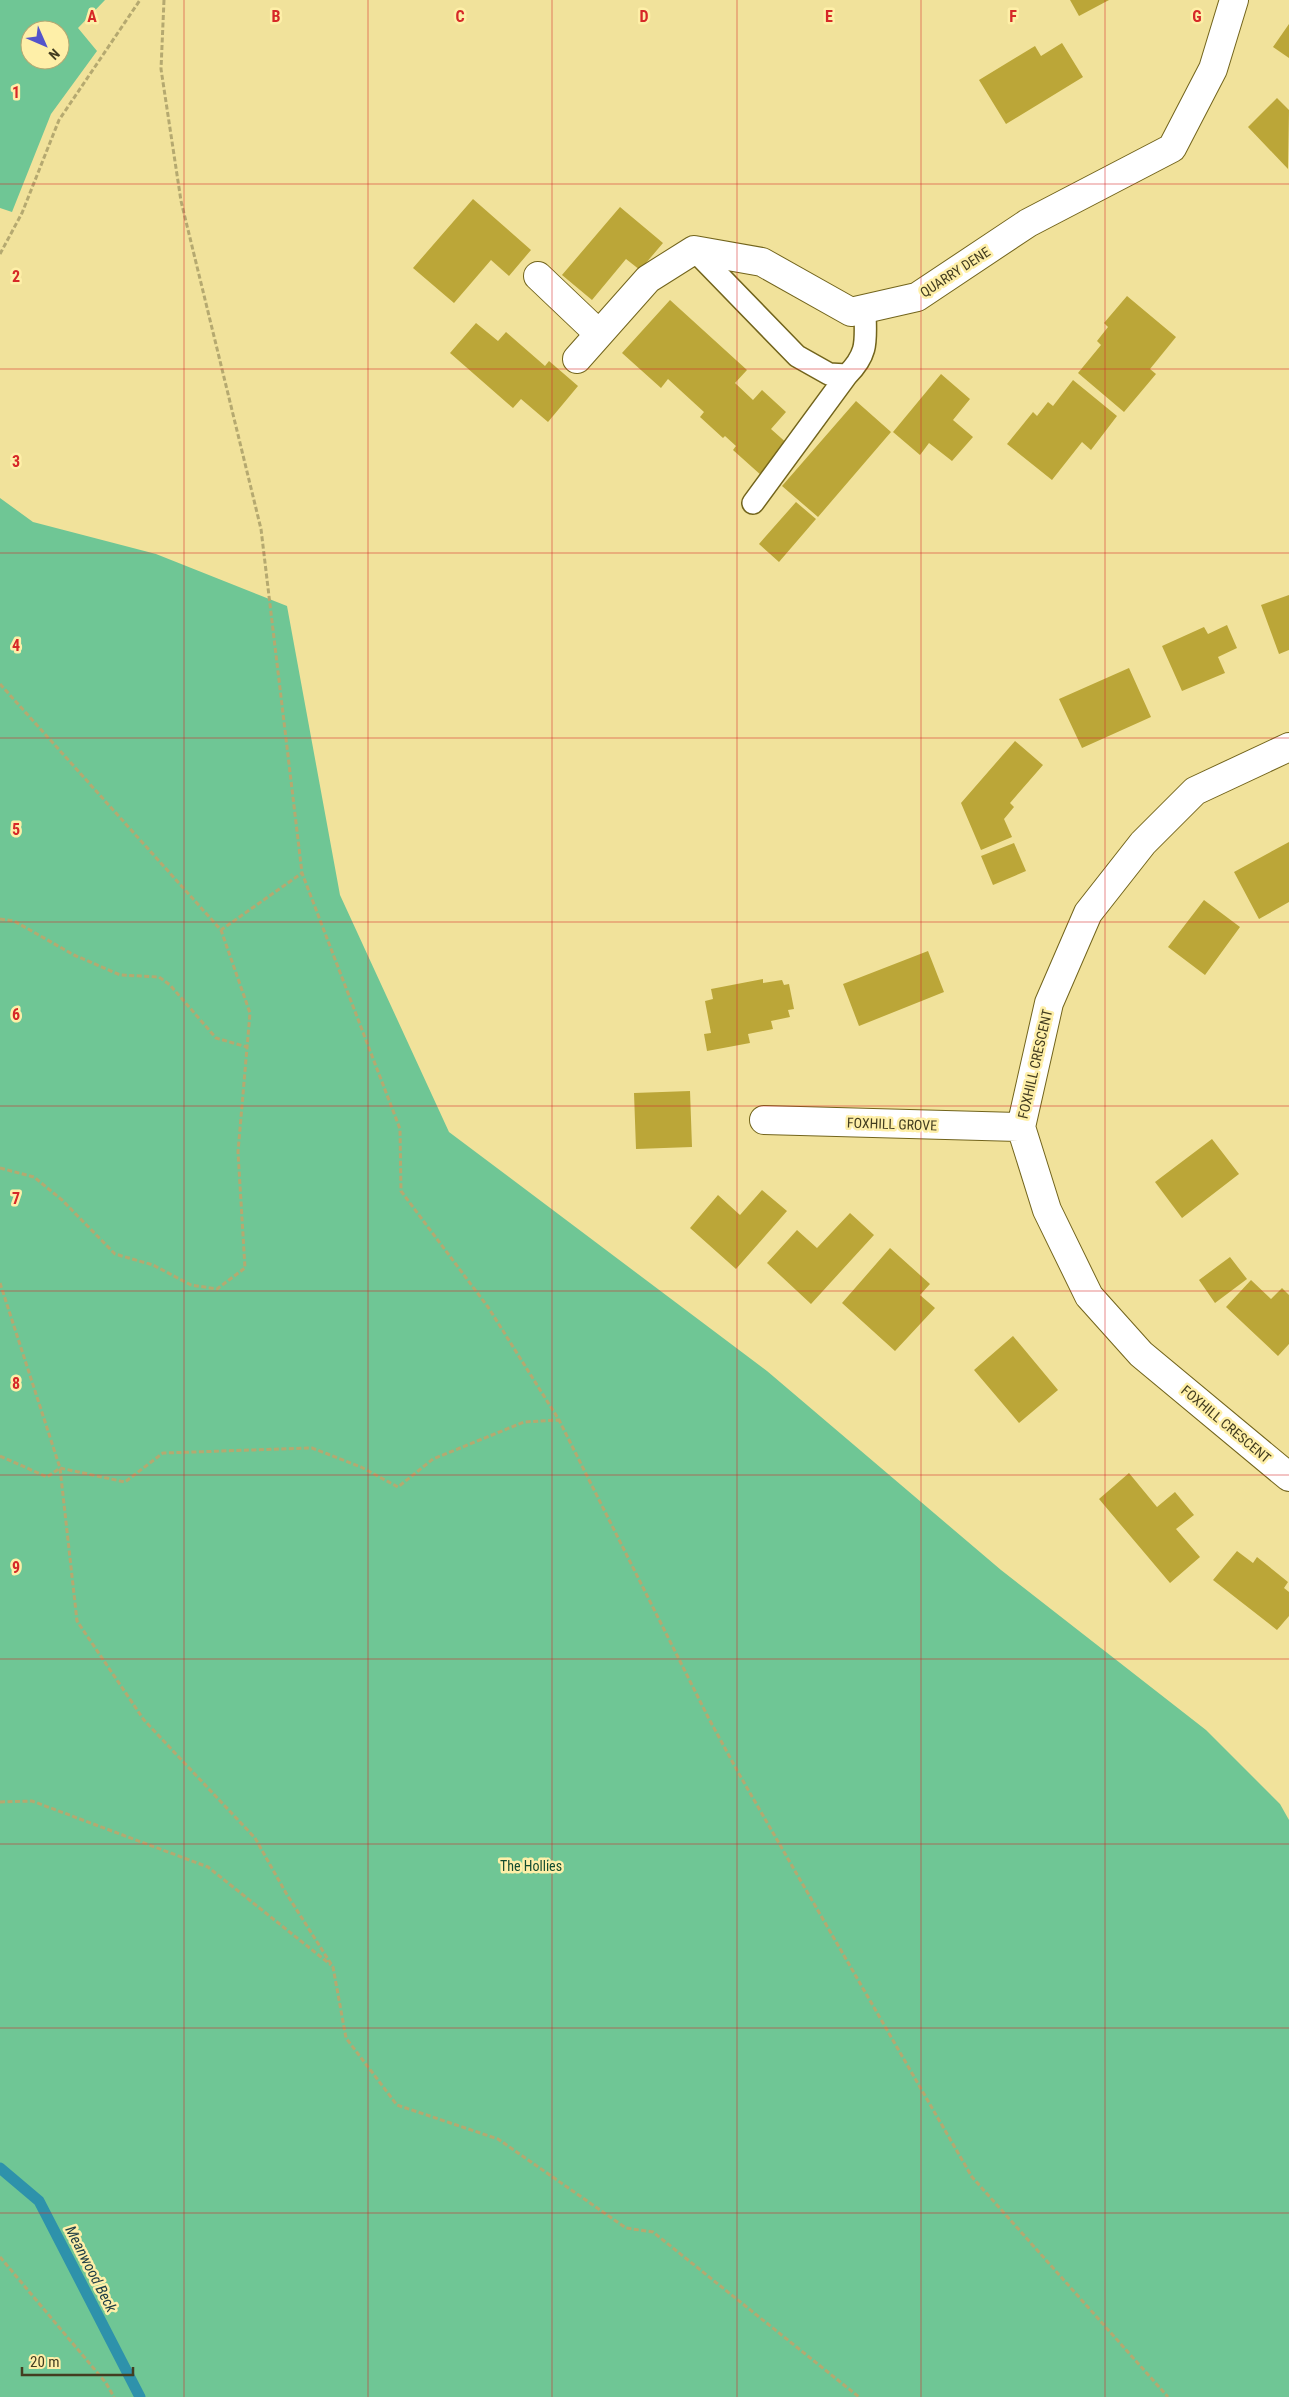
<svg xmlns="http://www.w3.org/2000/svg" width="1289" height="2397" viewBox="0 0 1289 2397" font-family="'Roboto Condensed',sans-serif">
	<rect width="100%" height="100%" fill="#f1e29b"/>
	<path fill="#6fc695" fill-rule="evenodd" d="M 0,0 L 105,0 L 78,28 L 97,51 L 51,114 L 12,212 L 0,208 ZM 30,30 L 60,30 L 60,60 L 30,60 Z
		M 0,498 L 33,522 L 156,554 L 287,606 L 340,895 L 449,1132 L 767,1371 L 1001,1570 L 1206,1730 L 1280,1804 L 1289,1820 L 1289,2397 L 0,2397 Z"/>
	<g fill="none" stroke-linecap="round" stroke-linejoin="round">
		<path stroke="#2e92ab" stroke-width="11" d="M 0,2168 L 39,2201 L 140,2397"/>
	</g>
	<path fill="#bba638" d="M 1070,0 L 1109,0 L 1079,16 Z
		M 1289,24 L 1289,58 L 1273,47 Z
		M 1062,43 L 1083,77 L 1006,124 L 979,80 L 1035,46 L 1041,56 Z
		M 1277,98 L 1289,110 L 1288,169 L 1248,127 Z
		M 473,199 L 531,250 L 509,276 L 491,260 L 454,303 L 413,268 Z
		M 620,207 L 663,243 L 640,270 L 626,259 L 592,300 L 562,275 Z
		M 1127,296 L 1176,337 L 1150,369 L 1156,374 L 1124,412 L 1078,373 L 1101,345 L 1097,341 L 1108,327 L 1104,323 Z
		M 670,300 L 747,370 L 735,383 L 753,400 L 762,390 L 786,412 L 771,429 L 790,446 L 762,476 L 733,450 L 736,446 L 725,436 L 723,438 L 700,417 L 704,412 L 668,379 L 661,388 L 622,353 Z
		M 476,323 L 498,341 L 506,332 L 545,366 L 549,361 L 578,386 L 548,422 L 521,399 L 513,408 L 450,353 Z
		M 941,374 L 970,399 L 953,420 L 973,437 L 952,461 L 929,443 L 920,455 L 893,432 Z
		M 1073,380 L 1117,416 L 1091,450 L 1082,442 L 1052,480 L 1007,444 L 1033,412 L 1037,416 L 1048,402 L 1053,406 Z
		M 856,401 L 891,432 L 818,517 L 782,486 Z
		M 796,502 L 816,519 L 779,562 L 759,544 Z
		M 1289,595 L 1289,650 L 1279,654 L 1261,605 Z
		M 1227,625 L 1237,648 L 1218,657 L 1225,673 L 1182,691 L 1162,646 L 1204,627 L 1208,634 Z
		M 1129,668 L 1151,717 L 1082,748 L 1059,699 Z
		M 1015,741 L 1043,765 L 1010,803 L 1014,807 L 1004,819 L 1012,837 L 981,850 L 961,803 Z
		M 1289,842 L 1289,902 L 1259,919 L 1234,872 Z
		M 1014,843 L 1026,871 L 993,885 L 981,856 Z
		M 1204,900 L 1240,927 L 1205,975 L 1168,947 Z
		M 928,951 L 944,992 L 859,1026 L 843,984 Z
		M 763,979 L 763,983 L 782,980 L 784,985 L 789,984 L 794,1009 L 788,1010 L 790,1017 L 771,1021 L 773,1029 L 748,1034 L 750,1043 L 707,1051 L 704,1034 L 711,1033 L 705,1001 L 713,999 L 711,989 Z
		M 690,1091 L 692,1147 L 636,1149 L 634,1093 Z
		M 1212,1139 L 1239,1174 L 1182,1218 L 1155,1182 Z
		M 762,1190 L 787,1211 L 736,1269 L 690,1228 L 718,1195 L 740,1215 Z
		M 850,1213 L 874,1235 L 811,1304 L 767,1263 L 797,1230 L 817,1248 Z
		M 890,1248 L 930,1284 L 920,1295 L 935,1308 L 895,1351 L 842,1303 Z
		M 1230,1257 L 1247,1279 L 1215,1303 L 1199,1280 Z
		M 1251,1280 L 1271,1299 L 1282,1288 L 1289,1295 L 1289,1344 L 1278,1356 L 1226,1307 Z
		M 1013,1336 L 1058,1390 L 1019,1423 L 974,1370 Z
		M 1129,1473 L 1157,1507 L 1175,1492 L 1194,1515 L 1176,1529 L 1200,1557 L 1170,1583 L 1099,1499 Z
		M 1237,1551 L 1253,1563 L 1257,1557 L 1288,1582 L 1284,1588 L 1289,1592 L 1289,1616 L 1277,1630 L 1213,1580 Z"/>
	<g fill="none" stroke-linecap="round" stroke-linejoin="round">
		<defs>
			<path id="lane" d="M 694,250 L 797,356 L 829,374 L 847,375 C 870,352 865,339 865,308
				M 753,503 L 847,375"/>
			<path id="street" d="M 538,276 L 599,334
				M 577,359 L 648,279 L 694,250 L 762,262 L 851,312 L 917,297 L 1028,223 L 1172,148 L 1213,69 L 1234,0
				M 1289,747 L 1195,791 L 1143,843 L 1088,913 L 1049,1003 L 1021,1127 L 1047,1210 L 1089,1296 L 1141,1354 L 1289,1477
				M 764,1120 L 1021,1127"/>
		</defs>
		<use href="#lane" stroke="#72641c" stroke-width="24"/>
		<use href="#street" stroke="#72641c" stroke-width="30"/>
		<path stroke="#b5a970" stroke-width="3" stroke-dasharray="5 2.5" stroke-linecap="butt" d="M 164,0 L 161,69 L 181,201 L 261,529 L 302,873 L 400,1129 L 401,1191 L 488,1307 L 559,1420 L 708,1717 L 739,1774 L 972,2177 L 1168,2397
			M 0,254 L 22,213 L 59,120 L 140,0
			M 0,684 L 221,930 L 302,873
			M 0,919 L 14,921 L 74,955 L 120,975 L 159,977 L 170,985 L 216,1038 L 247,1047
			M 0,1168 L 34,1177 L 62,1200 L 115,1254 L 153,1265 L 191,1285 L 217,1289 L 245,1268 L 238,1152 L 250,1013 L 221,930
			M 0,1283 L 60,1468 L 77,1621 L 144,1720 L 255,1838 L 286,1893 L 333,1967 L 346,2038 L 397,2105 L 498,2139 L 626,2228 L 653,2232 L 859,2397
			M 0,1456 L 47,1477 L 60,1468 L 125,1482 L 163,1453 L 312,1448 L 361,1467 L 398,1487 L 433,1459 L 524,1422 L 559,1420
			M 0,1802 L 32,1801 L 208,1867 L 331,1965
			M 0,2257 L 106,2383 L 114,2397"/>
		<use href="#lane" stroke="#fff" stroke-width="21"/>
		<use href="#street" stroke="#fff" stroke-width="28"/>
	</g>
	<path fill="none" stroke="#d62828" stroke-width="1" stroke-opacity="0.55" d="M 184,0 L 184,2397M 368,0 L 368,2397M 552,0 L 552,2397M 737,0 L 737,2397M 921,0 L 921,2397M 1105,0 L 1105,2397M 0,184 L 1289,184M 0,369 L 1289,369M 0,553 L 1289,553M 0,738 L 1289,738M 0,922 L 1289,922M 0,1106 L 1289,1106M 0,1291 L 1289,1291M 0,1475 L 1289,1475M 0,1659 L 1289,1659M 0,1844 L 1289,1844M 0,2028 L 1289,2028M 0,2213 L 1289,2213"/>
	<g text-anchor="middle" stroke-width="5" stroke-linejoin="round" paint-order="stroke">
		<g font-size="14" fill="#433d20" stroke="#feefa8">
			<text transform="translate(955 272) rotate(-33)" y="5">QUARRY DENE</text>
			<text transform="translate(1035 1064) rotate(-77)" y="5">FOXHILL CRESCENT</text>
			<text transform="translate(892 1124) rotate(2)" y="5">FOXHILL GROVE</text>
			<text transform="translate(1226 1424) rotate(40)" y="5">FOXHILL CRESCENT</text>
		</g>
		<g font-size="14" fill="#124c30" stroke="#feefa8">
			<text x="531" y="1871">The Hollies</text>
		</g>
		<g font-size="15" font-style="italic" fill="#203e46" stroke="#feefa8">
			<text transform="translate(91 2269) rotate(63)" y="5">Meanwood Beck</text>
		</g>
	</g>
	<g font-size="16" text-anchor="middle" font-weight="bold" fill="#d62828" stroke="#feefa8" stroke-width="5" stroke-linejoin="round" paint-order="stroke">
		<text x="92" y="22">A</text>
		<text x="276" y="22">B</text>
		<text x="460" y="22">C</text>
		<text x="644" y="22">D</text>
		<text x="829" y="22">E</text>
		<text x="1013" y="22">F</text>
		<text x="1197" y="22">G</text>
		<text x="16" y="98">1</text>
		<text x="16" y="282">2</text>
		<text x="16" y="467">3</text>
		<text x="16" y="651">4</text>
		<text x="16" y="835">5</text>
		<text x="16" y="1020">6</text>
		<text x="16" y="1204">7</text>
		<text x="16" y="1389">8</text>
		<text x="16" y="1573">9</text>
	</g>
	<g transform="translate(45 45) rotate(135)"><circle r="24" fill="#feefa8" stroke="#b3a872"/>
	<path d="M0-4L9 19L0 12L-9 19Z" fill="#5454cb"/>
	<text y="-8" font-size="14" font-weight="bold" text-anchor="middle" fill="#433d20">N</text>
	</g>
	<path d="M22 2367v8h111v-8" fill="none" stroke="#433d20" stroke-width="2.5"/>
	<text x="30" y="2367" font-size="15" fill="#433d20" stroke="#feefa8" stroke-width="4" paint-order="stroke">20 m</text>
</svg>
